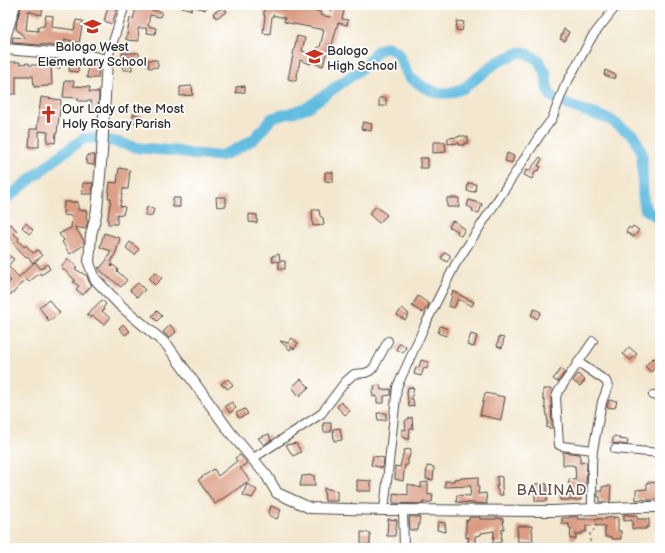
<svg xmlns="http://www.w3.org/2000/svg" width="665" height="553" viewBox="0 0 665 553" font-family="'Balsamiq Sans',sans-serif">
	<rect width="100%" height="100%" fill="#fff"/>
	<filter id="ink" filterUnits="userSpaceOnUse"><feTurbulence type="fractalNoise" baseFrequency=".025" numOctaves="2"/><feDisplacementMap in="SourceGraphic" scale="8" xChannelSelector="R" yChannelSelector="G"/><feConvolveMatrix kernelMatrix="1 2 1 2 8 2 1 2 1" color-interpolation-filters="sRGB"/></filter>
	<filter id="wash" filterUnits="userSpaceOnUse"><feTurbulence type="fractalNoise" baseFrequency=".012" numOctaves="4" result="noise"/><feDisplacementMap in="SourceGraphic" scale="16" xChannelSelector="R" yChannelSelector="G"/><feGaussianBlur stdDeviation="0.9" result="paint"/><feColorMatrix in="noise" values="0 0 0 0 0 0 0 0 0 0 0 0 0 0 0 0 0 1.4 0 .05"/><feComposite in="paint" operator="in"/></filter>
	<g filter="url(#wash)">
		<rect width="100%" height="100%" fill="#f3e7cf"/>
		<g fill="none" stroke-linecap="round" stroke-linejoin="round">
			<path stroke="#62bce0" stroke-width="11" d="M 5,200 L 63,153 L 83,139 L 92,138 L 112,141 L 139,148 L 177,151 L 190,154 L 220,156 L 233,151 L 254,139 L 272,118 L 290,113 L 308,107 L 357,72 L 368,62 L 377,51 L 387,47 L 397,52 L 409,77 L 424,87 L 437,93 L 449,93 L 464,88 L 497,62 L 521,52 L 526,53 L 538,60 L 546,73 L 547,88 L 551,96 L 570,106 L 609,119 L 634,136 L 642,152 L 643,196 L 645,209 L 655,216 L 660,218"/>
		</g>
		<g id="blocks">
			<path fill="#db9c83" d="M 22,5 L 44,5 L 41,15 L 28,11 L 26,30 L 38,31 L 38,27 L 44,26 L 46,15 L 53,16 L 52,27 L 74,30 L 76,20 L 83,21 L 79,43 L 65,39 L 64,47 L 40,44 L 40,45 L 12,43 L 13,37 L 26,38 L 16,29 L 17,19 Z
				M 137,5 L 152,5 L 151,10 L 162,12 L 160,17 L 150,15 L 148,26 L 156,28 L 155,34 L 147,33 L 146,28 L 138,28 L 139,41 L 126,40 L 130,18 L 133,19 Z
				M 178,5 L 207,5 L 205,10 L 193,6 L 192,10 L 178,6 Z
				M 264,5 L 274,5 L 274,7 L 286,10 L 287,5 L 321,12 L 320,15 L 330,17 L 332,5 L 338,5 L 345,7 L 342,19 L 348,20 L 347,25 L 338,23 L 332,45 L 329,44 L 323,66 L 311,62 L 310,64 L 300,60 L 296,81 L 288,79 L 297,36 L 305,38 L 302,51 L 316,56 L 318,47 L 320,47 L 324,30 L 284,22 L 285,18 L 273,15 L 273,17 L 272,17 L 270,34 L 263,33 L 265,16 L 264,16 Z
				M 108,7 L 117,9 L 112,24 L 104,21 Z
				M 224,7 L 227,12 L 216,18 L 213,13 Z
				M 457,21 L 464,22 L 462,31 L 456,30 Z
				M 564,29 L 569,32 L 565,41 L 560,39 Z
				M 122,53 L 139,53 L 139,62 L 132,62 L 132,70 L 123,70 Z
				M 53,60 L 60,60 L 60,68 L 53,67 Z
				M 148,60 L 157,60 L 158,67 L 149,68 Z
				M 9,62 L 20,62 L 20,64 L 29,63 L 29,65 L 51,65 L 52,85 L 48,85 L 48,86 L 34,87 L 33,76 L 16,76 L 16,94 L 6,94 L 6,78 L 10,78 Z
				M 70,64 L 79,64 L 78,72 L 69,71 Z
				M 88,66 L 99,67 L 98,78 L 87,78 Z
				M 605,70 L 616,75 L 615,79 L 604,75 Z
				M 65,81 L 74,81 L 73,86 L 90,87 L 89,92 L 99,92 L 98,111 L 91,110 L 91,101 L 78,101 L 78,98 L 63,97 Z
				M 192,86 L 193,95 L 180,96 L 180,87 Z
				M 245,86 L 245,92 L 236,93 L 236,87 Z
				M 41,97 L 61,100 L 57,133 L 56,133 L 55,143 L 47,142 L 48,132 L 39,131 L 39,147 L 29,147 L 30,129 L 37,129 Z
				M 379,98 L 386,98 L 386,106 L 379,106 Z
				M 133,114 L 142,116 L 141,124 L 132,122 Z
				M 363,122 L 372,124 L 371,131 L 361,129 Z
				M 459,136 L 466,136 L 466,137 L 468,137 L 468,143 L 464,143 L 464,145 L 459,145 L 459,143 L 448,144 L 448,138 L 459,137 Z
				M 433,142 L 445,142 L 446,152 L 433,153 Z
				M 507,153 L 514,156 L 512,163 L 505,161 Z
				M 87,155 L 95,155 L 94,165 L 86,164 Z
				M 540,157 L 542,159 L 538,166 L 541,167 L 538,171 L 536,170 L 532,179 L 524,175 L 526,170 L 529,171 Z
				M 420,158 L 428,158 L 428,168 L 420,168 Z
				M 119,168 L 130,170 L 128,189 L 123,189 L 120,206 L 125,207 L 123,215 L 117,214 L 117,224 L 108,224 L 108,217 L 111,198 L 108,198 L 110,182 L 117,183 Z
				M 325,172 L 333,172 L 333,182 L 325,181 Z
				M 83,183 L 93,183 L 92,194 L 82,194 Z
				M 468,183 L 476,184 L 475,192 L 467,191 Z
				M 216,197 L 226,197 L 226,206 L 217,207 Z
				M 173,198 L 180,198 L 180,207 L 173,207 Z
				M 447,198 L 459,198 L 459,207 L 447,207 Z
				M 469,200 L 482,204 L 479,213 L 472,211 L 473,209 L 467,206 Z
				M 64,202 L 78,202 L 78,210 L 87,211 L 86,219 L 88,220 L 86,229 L 75,227 L 84,241 L 84,245 L 70,254 L 62,242 L 64,240 L 59,234 L 71,228 L 72,216 L 63,215 Z
				M 376,206 L 387,215 L 379,223 L 369,214 Z
				M 147,207 L 154,209 L 152,216 L 145,215 Z
				M 312,210 L 319,210 L 320,216 L 323,218 L 324,225 L 313,226 Z
				M 249,214 L 257,215 L 257,223 L 249,222 Z
				M 452,221 L 456,222 L 465,229 L 461,236 L 457,233 L 458,231 L 449,227 Z
				M 26,223 L 33,230 L 29,234 L 22,227 Z
				M 11,224 L 17,231 L 14,234 L 19,238 L 18,240 L 24,247 L 26,245 L 33,253 L 38,250 L 42,256 L 33,263 L 27,256 L 26,257 L 9,239 L 5,243 L 5,230 Z
				M 633,226 L 639,230 L 634,237 L 626,232 L 629,227 L 631,229 Z
				M 104,233 L 120,238 L 116,252 L 111,263 L 112,264 L 111,267 L 113,265 L 118,269 L 117,271 L 127,280 L 121,287 L 110,278 L 110,279 L 98,268 L 99,267 L 100,268 L 106,261 L 111,251 L 100,247 Z
				M 130,242 L 139,249 L 135,255 L 126,248 Z
				M 445,252 L 450,255 L 450,257 L 447,262 L 441,258 Z
				M 5,253 L 14,259 L 8,266 L 19,277 L 35,262 L 41,269 L 47,264 L 50,269 L 41,275 L 40,273 L 29,282 L 26,279 L 14,292 L 8,296 L 5,291 L 5,286 L 11,281 L 5,275 Z
				M 279,254 L 280,261 L 285,261 L 285,269 L 279,269 L 279,261 L 273,262 L 272,256 Z
				M 68,259 L 77,267 L 75,269 L 87,276 L 89,282 L 92,285 L 83,295 L 76,289 L 79,286 L 73,282 L 75,280 L 61,267 Z
				M 155,272 L 162,278 L 155,285 L 149,279 Z
				M 138,283 L 145,290 L 137,297 L 130,290 Z
				M 453,291 L 460,294 L 460,295 L 474,302 L 472,306 L 458,299 L 454,308 L 448,306 L 452,297 L 451,296 Z
				M 418,296 L 429,304 L 427,309 L 426,308 L 423,313 L 412,306 Z
				M 49,300 L 60,313 L 49,321 L 39,307 Z
				M 102,300 L 106,304 L 103,308 L 104,310 L 102,311 L 110,318 L 104,325 L 93,316 L 91,318 L 87,314 Z
				M 402,308 L 409,314 L 405,320 L 397,315 Z
				M 534,309 L 541,312 L 537,319 L 531,315 Z
				M 157,311 L 162,316 L 157,321 L 152,316 Z
				M 123,324 L 130,331 L 125,335 L 119,328 Z
				M 170,325 L 176,332 L 169,338 L 163,332 Z
				M 440,326 L 448,329 L 446,336 L 438,333 Z
				M 471,334 L 477,336 L 474,347 L 467,345 Z
				M 499,337 L 504,338 L 502,348 L 497,346 Z
				M 292,338 L 298,343 L 294,349 L 292,347 L 290,350 L 280,341 L 288,343 Z
				M 400,343 L 406,347 L 403,353 L 396,349 Z
				M 629,347 L 637,354 L 631,360 L 623,354 Z
				M 656,357 L 660,361 L 660,363 L 651,372 L 645,366 L 653,358 L 654,359 Z
				M 421,360 L 429,362 L 427,369 L 424,368 L 421,376 L 414,374 L 416,367 L 419,368 Z
				M 561,369 L 565,372 L 558,382 L 553,379 Z
				M 578,374 L 585,380 L 580,386 L 573,381 Z
				M 228,379 L 233,385 L 227,389 L 225,386 L 224,387 L 221,384 Z
				M 301,379 L 309,387 L 299,396 L 292,387 Z
				M 380,385 L 381,390 L 391,389 L 391,395 L 384,396 L 384,403 L 377,403 L 377,396 L 373,397 L 372,390 L 375,390 L 374,386 Z
				M 408,387 L 414,388 L 411,399 L 413,399 L 414,406 L 409,407 L 407,393 Z
				M 543,389 L 552,389 L 551,397 L 552,428 L 547,428 L 547,423 L 548,423 L 546,409 L 545,408 L 545,400 L 543,400 Z
				M 485,393 L 505,397 L 501,420 L 480,415 Z
				M 609,400 L 617,401 L 615,408 L 607,407 Z
				M 232,402 L 236,408 L 230,413 L 225,406 Z
				M 341,402 L 350,411 L 345,415 L 337,407 Z
				M 245,409 L 248,414 L 239,418 L 236,413 Z
				M 377,413 L 386,413 L 386,420 L 378,420 Z
				M 412,417 L 413,429 L 410,429 L 409,439 L 406,439 L 406,438 L 402,437 L 402,429 L 406,430 L 405,422 L 406,420 Z
				M 323,423 L 331,423 L 331,432 L 324,432 Z
				M 340,428 L 342,440 L 334,441 L 333,429 Z
				M 269,434 L 271,440 L 264,445 L 258,438 Z
				M 614,436 L 619,437 L 619,439 L 628,440 L 627,445 L 612,443 Z
				M 296,443 L 301,452 L 293,456 L 286,445 Z
				M 411,449 L 409,458 L 408,458 L 408,465 L 405,465 L 403,481 L 395,479 L 395,466 L 400,467 L 404,450 Z
				M 563,452 L 570,453 L 580,454 L 580,463 L 587,462 L 586,485 L 584,485 L 584,491 L 581,491 L 581,500 L 560,500 L 560,495 L 568,494 L 569,479 L 576,480 L 575,466 L 573,466 L 573,465 L 563,465 Z
				M 240,455 L 247,463 L 240,468 L 250,480 L 237,489 L 215,504 L 198,480 L 214,469 L 218,476 L 237,461 L 235,458 Z
				M 373,456 L 384,458 L 383,468 L 371,465 Z
				M 427,466 L 434,467 L 433,480 L 426,479 Z
				M 314,475 L 315,486 L 300,486 L 302,476 Z
				M 497,476 L 502,477 L 502,487 L 503,495 L 499,495 L 496,486 L 498,486 Z
				M 478,477 L 478,487 L 479,487 L 478,494 L 486,493 L 487,504 L 456,502 L 457,495 L 470,496 L 471,486 L 445,487 L 445,481 L 454,481 L 454,479 L 463,478 L 464,478 Z
				M 357,480 L 371,481 L 371,491 L 357,491 Z
				M 428,482 L 428,495 L 433,494 L 432,502 L 423,502 L 423,504 L 393,503 L 393,493 L 408,495 L 408,484 L 421,488 L 421,483 Z
				M 647,482 L 660,483 L 660,499 L 654,499 L 654,500 L 644,500 L 644,499 L 636,500 L 636,490 L 647,489 Z
				M 247,484 L 257,490 L 252,498 L 243,495 Z
				M 535,484 L 547,484 L 547,501 L 535,501 Z
				M 605,486 L 611,486 L 610,502 L 600,502 L 600,497 L 598,497 L 598,491 L 602,491 L 602,487 Z
				M 324,488 L 337,491 L 337,501 L 325,501 Z
				M 271,506 L 281,510 L 277,519 L 268,515 Z
				M 624,514 L 628,514 L 628,515 L 637,515 L 637,519 L 649,519 L 649,527 L 646,527 L 646,529 L 632,529 L 632,520 L 624,521 Z
				M 409,517 L 420,517 L 418,530 L 410,530 Z
				M 470,517 L 480,517 L 480,519 L 496,519 L 496,518 L 503,519 L 504,529 L 502,529 L 501,542 L 493,544 L 494,531 L 481,533 L 481,535 L 475,536 L 475,545 L 467,545 L 469,537 L 466,538 L 466,520 L 468,521 Z
				M 569,517 L 578,517 L 578,519 L 606,519 L 606,518 L 618,517 L 618,531 L 621,531 L 621,539 L 612,539 L 612,537 L 605,537 L 605,526 L 586,525 L 586,532 L 582,532 L 582,534 L 576,534 L 576,539 L 570,539 L 571,528 L 569,528 L 569,524 L 562,524 L 562,518 L 569,518 Z
				M 388,519 L 397,520 L 395,536 L 387,536 Z
				M 438,522 L 445,523 L 446,532 L 437,530 Z
				M 517,526 L 532,526 L 533,542 L 518,542 Z
				M 361,532 L 370,533 L 370,544 L 361,546 Z"/>
		</g>
	</g>
	<g filter="url(#ink)">
		<use href="#blocks" fill-opacity="0" stroke="#494744" stroke-width="1"/>
		<g fill="none" stroke-linecap="round" stroke-linejoin="round">
			<defs>
				<path id="minor" d="M 5,42 L 16,5
					M 107,60 L 125,5
					M 578,362 L 606,381 L 608,386 L 602,402 L 593,450 L 592,464 L 592,509
					M 653,395 L 660,396
					M 615,449 L 660,453
					M 593,450 L 562,446 L 559,445 L 556,397 L 558,392 L 593,341
					M 252,459 L 321,414 L 345,382 L 354,374 L 365,373 L 370,371 L 374,367 L 388,341
					M 384,510 L 397,387 L 425,325 L 455,265 L 540,135 L 552,119 L 564,88 L 582,55 L 592,37 L 617,5
					M 403,510 L 404,548"/>
				<path id="major" d="M 5,49 L 90,56 L 107,60 L 102,152 L 97,210 L 91,235 L 89,263 L 95,279 L 121,306 L 167,345 L 230,432 L 267,476 L 277,493 L 310,508 L 384,510 L 553,511 L 635,507 L 660,507"/>
			</defs>
			<use href="#minor" stroke="#494744" stroke-width="10"/>
			<use href="#major" stroke="#494744" stroke-width="12"/>
			<path stroke="#494744" stroke-width="1" stroke-dasharray="3 3" stroke-linecap="butt" d="M 590,548 L 590,533 L 596,528 L 596,519 L 595,518"/>
			<use href="#minor" stroke="#fff" stroke-width="8"/>
			<use href="#major" stroke="#fff" stroke-width="10"/>
		</g>
	</g>
	<defs>
		<symbol id="school-bare" viewBox="-9 -9 18 18"><path d="M0-5L7-2L0 1L-7-2ZM-4 1L0 2.5L4 1V4Q0 6-4 4Z" fill="#c8321e" stroke="#fff" stroke-width="2.5" paint-order="stroke"/></symbol>
		<symbol id="church-bare" viewBox="-9 -9 18 18"><path d="M-1.2-6h2.4v3.5h3.3v2.4h-3.3V6h-2.4V-.1h-3.3v-2.4h3.3Z" fill="#c8321e" stroke="#fff" stroke-width="2.5" paint-order="stroke"/></symbol>
	</defs>
	<g fill-rule="evenodd">
		<use href="#school-bare" x="80" y="14" width="25" height="25"/>
		<use href="#school-bare" x="302" y="44" width="25" height="25"/>
		<use href="#church-bare" x="36" y="102" width="25" height="25"/>
	</g>
	<g text-anchor="middle" stroke-width="3.5" stroke-linejoin="round" paint-order="stroke">
		<g font-size="13" fill="#2b2b2b" stroke="#fff" text-anchor="start">
			<text x="92" y="51" text-anchor="middle">Balogo West<tspan x="92" dy="15">Elementary School</tspan></text>
			<text x="327" y="55">Balogo<tspan x="327" dy="15">High School</tspan></text>
			<text x="62" y="113">Our Lady of the Most<tspan x="62" dy="15">Holy Rosary Parish</tspan></text>
		</g>
		<g font-size="15" letter-spacing="1" fill="#69534a" stroke="#fff">
			<text x="552" y="495">BALINAD</text>
		</g>
	</g>
	<rect width="665" height="553" fill="none" stroke="#fff" stroke-width="20"/>
</svg>
